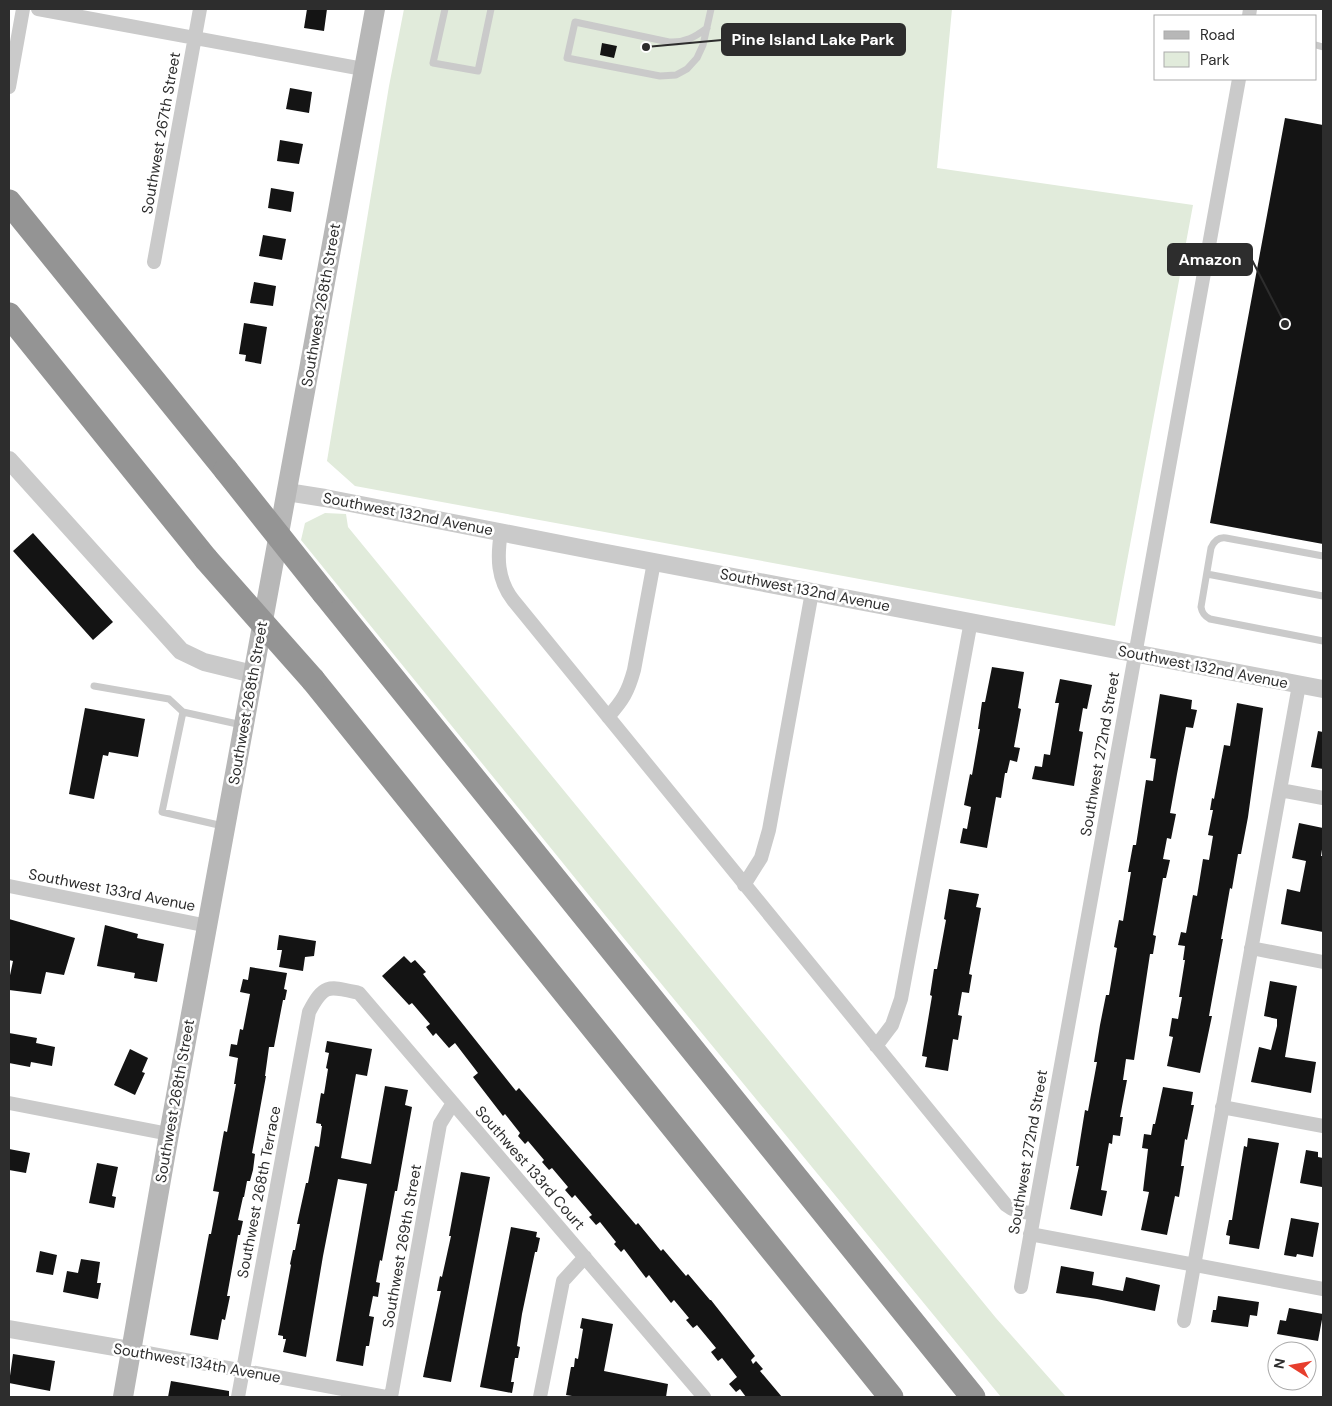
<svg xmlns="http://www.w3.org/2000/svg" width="1332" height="1406" viewBox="0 0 1332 1406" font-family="'DM Sans',sans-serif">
	<rect width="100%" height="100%" fill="#fff"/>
	<path fill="#e1ebdb" d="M 404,9 L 952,9 L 937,168 L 1193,205 L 1115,626 L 355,486 L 327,461 L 389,86 Z
		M 325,513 L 346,514 L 348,527 L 996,1318 L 1066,1397 L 1001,1397 L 622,936 L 301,540 L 305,523 Z"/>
	<path fill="#141414" d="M 307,9 L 327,9 L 324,31 L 304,28 Z
		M 602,43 L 617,46 L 614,58 L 600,55 Z
		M 290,88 L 312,92 L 309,113 L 286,109 Z
		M 1285,118 L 1323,125 L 1323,544 L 1210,523 Z
		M 280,140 L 303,144 L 299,164 L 277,161 Z
		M 271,188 L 294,192 L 291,212 L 268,208 Z
		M 263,235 L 286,239 L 282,260 L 259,256 Z
		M 254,282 L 276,286 L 273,306 L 250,303 Z
		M 244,323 L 267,327 L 261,364 L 245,361 L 246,355 L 239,354 Z
		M 33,533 L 113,622 L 93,640 L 13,551 Z
		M 992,667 L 1024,672 L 1018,708 L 1021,709 L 1014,747 L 1020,748 L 1017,762 L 1010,760 L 1007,773 L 1005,773 L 1001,798 L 996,797 L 987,848 L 960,843 L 963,828 L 967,829 L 971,807 L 964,805 L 970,774 L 972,775 L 980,729 L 978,729 L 982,702 L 985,702 Z
		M 1060,679 L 1092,685 L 1087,709 L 1083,708 L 1079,731 L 1083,732 L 1074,786 L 1032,779 L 1035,766 L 1042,767 L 1044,754 L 1050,755 L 1059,703 L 1055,703 Z
		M 1160,694 L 1192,700 L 1191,709 L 1197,710 L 1193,728 L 1186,727 L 1177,774 L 1170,813 L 1176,814 L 1171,839 L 1167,838 L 1163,859 L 1170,860 L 1166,878 L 1163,878 L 1153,935 L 1156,936 L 1153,954 L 1150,954 L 1134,1060 L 1126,1059 L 1123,1080 L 1127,1080 L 1120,1117 L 1123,1117 L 1120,1136 L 1113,1135 L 1112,1144 L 1109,1143 L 1101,1190 L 1107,1191 L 1102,1216 L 1070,1209 L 1079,1166 L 1076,1166 L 1085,1110 L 1088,1111 L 1097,1062 L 1094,1062 L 1100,1025 L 1106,995 L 1109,995 L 1117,948 L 1114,947 L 1119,920 L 1123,921 L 1131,872 L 1128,872 L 1133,845 L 1136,845 L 1146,780 L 1153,781 L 1156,759 L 1150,758 Z
		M 1237,703 L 1263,708 L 1248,817 L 1241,854 L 1238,854 L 1232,889 L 1230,888 L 1221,939 L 1223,939 L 1209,1016 L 1212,1016 L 1200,1073 L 1167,1066 L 1173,1037 L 1169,1036 L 1172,1018 L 1178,1019 L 1182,997 L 1179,997 L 1185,960 L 1183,960 L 1185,946 L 1178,945 L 1181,932 L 1186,933 L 1193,895 L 1197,896 L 1203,859 L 1209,860 L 1213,836 L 1208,835 L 1213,810 L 1210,810 L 1212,798 L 1214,799 L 1224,745 L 1230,746 Z
		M 85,708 L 145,719 L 138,757 L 109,752 L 108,756 L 103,755 L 94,799 L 69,794 Z
		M 1318,731 L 1323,732 L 1323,769 L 1311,767 Z
		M 1299,823 L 1323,828 L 1323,843 L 1321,856 L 1323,856 L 1323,932 L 1281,924 L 1287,889 L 1300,892 L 1306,861 L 1292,858 Z
		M 949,889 L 979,894 L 976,907 L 981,908 L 969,974 L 972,975 L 969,993 L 962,992 L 958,1015 L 962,1016 L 958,1040 L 953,1039 L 948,1071 L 925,1067 L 927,1057 L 922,1056 L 932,996 L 930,995 L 934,969 L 937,969 L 946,920 L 944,919 Z
		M 9,919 L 75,938 L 64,975 L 46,972 L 41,994 L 9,990 L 9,980 L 13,961 L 9,960 Z
		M 105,925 L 138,934 L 137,938 L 164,944 L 157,982 L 134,978 L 135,973 L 97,966 Z
		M 279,935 L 316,941 L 314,956 L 305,957 L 303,971 L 279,967 L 282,950 L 277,950 Z
		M 404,956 L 411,963 L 415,960 L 426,972 L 423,974 L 516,1091 L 519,1088 L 636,1225 L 638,1223 L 661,1251 L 663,1249 L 686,1276 L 688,1274 L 710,1300 L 711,1300 L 755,1356 L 751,1360 L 753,1364 L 756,1361 L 763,1369 L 760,1371 L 782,1397 L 746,1397 L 740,1389 L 736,1392 L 729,1384 L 737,1377 L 722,1358 L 718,1361 L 711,1352 L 716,1348 L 697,1325 L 693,1328 L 686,1320 L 689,1318 L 674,1300 L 671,1303 L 649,1275 L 646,1278 L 624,1249 L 621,1252 L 614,1244 L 616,1242 L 600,1222 L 596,1225 L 589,1217 L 592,1215 L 575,1195 L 572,1198 L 565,1190 L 568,1187 L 552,1168 L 549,1170 L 542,1162 L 544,1160 L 528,1141 L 525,1144 L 518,1136 L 520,1133 L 505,1114 L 503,1116 L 473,1077 L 478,1073 L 455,1043 L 449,1048 L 436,1033 L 433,1036 L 426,1027 L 430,1024 L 412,1003 L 409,1005 L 382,976 Z
		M 250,967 L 287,973 L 284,989 L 287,990 L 285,1000 L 283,1000 L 274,1047 L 269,1047 L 265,1076 L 266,1076 L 252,1153 L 255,1154 L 253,1170 L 250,1181 L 247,1181 L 244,1197 L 243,1197 L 238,1220 L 243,1221 L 240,1235 L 238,1235 L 231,1274 L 227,1296 L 230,1296 L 225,1320 L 222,1319 L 218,1340 L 190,1335 L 209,1234 L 211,1234 L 219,1192 L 213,1191 L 224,1131 L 227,1132 L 236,1084 L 234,1084 L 238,1058 L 229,1056 L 231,1044 L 237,1045 L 240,1029 L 243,1030 L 250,994 L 240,992 L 243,979 L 248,980 Z
		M 1270,981 L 1297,986 L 1285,1057 L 1316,1062 L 1311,1093 L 1251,1082 L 1259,1047 L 1271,1050 L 1277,1026 L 1277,1019 L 1264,1016 Z
		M 9,1033 L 37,1038 L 36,1043 L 55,1047 L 52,1066 L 31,1062 L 30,1067 L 9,1063 Z
		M 327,1041 L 372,1049 L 367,1076 L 356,1074 L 341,1158 L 371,1164 L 385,1086 L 408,1090 L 405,1105 L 412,1107 L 397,1191 L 395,1191 L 382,1261 L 380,1260 L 376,1282 L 380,1283 L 378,1297 L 373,1296 L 369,1316 L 374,1317 L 369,1346 L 366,1346 L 363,1366 L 336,1361 L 367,1184 L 338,1179 L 323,1256 L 306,1357 L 283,1352 L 286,1339 L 283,1339 L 283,1336 L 278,1335 L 291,1265 L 290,1264 L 293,1250 L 295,1250 L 300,1224 L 297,1224 L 306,1183 L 308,1183 L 315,1146 L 319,1147 L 322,1126 L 321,1126 L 321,1124 L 316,1123 L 321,1093 L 324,1094 L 328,1069 L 326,1068 L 329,1053 L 325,1052 Z
		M 130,1049 L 148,1058 L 142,1072 L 145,1073 L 135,1095 L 114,1085 Z
		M 1163,1087 L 1193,1092 L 1191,1105 L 1194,1105 L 1187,1140 L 1185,1139 L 1181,1166 L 1184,1166 L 1179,1197 L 1175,1196 L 1167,1235 L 1141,1230 L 1149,1192 L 1143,1191 L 1148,1149 L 1142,1148 L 1144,1134 L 1151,1135 L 1153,1124 L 1155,1124 Z
		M 1248,1138 L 1279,1143 L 1259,1249 L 1229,1244 L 1230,1236 L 1226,1235 L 1229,1220 L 1232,1220 L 1244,1146 L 1247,1147 Z
		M 9,1149 L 30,1153 L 26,1173 L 9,1170 Z
		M 1306,1150 L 1318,1152 L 1318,1157 L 1323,1158 L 1322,1187 L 1300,1183 Z
		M 97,1163 L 118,1167 L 112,1196 L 116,1197 L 114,1208 L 89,1203 Z
		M 461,1172 L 490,1177 L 451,1382 L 423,1377 L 441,1291 L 437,1291 L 440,1276 L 442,1277 L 451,1236 L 449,1236 Z
		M 1291,1218 L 1319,1223 L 1313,1257 L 1297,1254 L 1296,1257 L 1284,1255 Z
		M 511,1227 L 537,1232 L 536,1237 L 540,1238 L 537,1252 L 535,1252 L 522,1314 L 517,1346 L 520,1347 L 518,1358 L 515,1358 L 511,1382 L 514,1382 L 512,1393 L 480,1387 Z
		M 40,1251 L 57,1255 L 53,1275 L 36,1272 Z
		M 81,1259 L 100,1262 L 97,1283 L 101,1283 L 98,1299 L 63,1292 L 67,1271 L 78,1273 Z
		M 1061,1266 L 1094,1272 L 1092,1285 L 1123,1291 L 1126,1277 L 1160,1285 L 1155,1311 L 1097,1299 L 1056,1293 Z
		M 1218,1296 L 1259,1302 L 1257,1316 L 1250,1315 L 1248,1327 L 1211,1322 L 1213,1310 L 1216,1310 Z
		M 1289,1308 L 1323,1314 L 1318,1341 L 1277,1334 L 1280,1320 L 1286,1321 Z
		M 582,1318 L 613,1324 L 604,1371 L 668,1384 L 666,1397 L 572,1397 L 572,1396 L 566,1395 L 571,1367 L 574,1367 L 575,1358 L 578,1359 L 583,1329 L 580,1328 Z
		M 13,1354 L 55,1361 L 50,1391 L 9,1383 Z
		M 171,1381 L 229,1391 L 229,1397 L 168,1397 Z"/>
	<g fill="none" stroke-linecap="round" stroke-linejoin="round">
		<path stroke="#cacaca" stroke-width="7" d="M 445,9 L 433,63 L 478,71 L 491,9
			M 707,28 C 695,37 685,43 669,42 L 575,22 L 567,58 L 660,76 L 676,75 L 687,69 L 697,58 L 703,45 L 711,9
			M 1316,45 L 1323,47
			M 1323,556 L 1226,538 C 1219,537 1214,541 1211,548 L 1201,607 C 1202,613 1204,616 1210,619 L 1323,641
			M 1207,574 L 1323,596
			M 94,686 L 169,699 L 183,712
			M 223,826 L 162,812 L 183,712 L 242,725"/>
		<path stroke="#cacaca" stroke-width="14" d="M 38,9 L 363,69
			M 1249,16 L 1250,9
			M 9,87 L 23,9
			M 154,262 L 200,9
			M 501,532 C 497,557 497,579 513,600 L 1006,1205 L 1012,1209 L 1033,1214
			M 608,717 C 623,700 628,692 634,670 L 654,562
			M 1280,790 L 1323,798
			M 744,885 L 761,858 L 769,830 L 812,592
			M 9,886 L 208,926
			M 1251,948 L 1323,962
			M 876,1046 L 892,1025 L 901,999 L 971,621
			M 9,1103 L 169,1134
			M 1222,1107 L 1323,1126
			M 1030,1234 L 1323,1289
			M 1021,1287 L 1239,79
			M 1184,1321 L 1299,685
			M 131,1350 L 386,1397
			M 238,1397 L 309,1012 C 324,983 329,986 359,993 L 704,1397
			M 391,1397 L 440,1124 L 453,1103
			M 540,1397 L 563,1281 L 585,1257"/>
		<path stroke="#cacaca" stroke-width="18" d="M 9,460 L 181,651 L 204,662 L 253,674
			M 287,492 L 325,498 L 596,551 L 1323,689
			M 9,1329 L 131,1350"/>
		<path stroke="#b7b7b7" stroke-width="20" d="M 123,1397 L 169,1134 L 375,9"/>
		<path stroke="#949494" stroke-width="25" d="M 9,202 L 226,470
			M 9,315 L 206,559
			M 324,593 L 973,1397
			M 313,680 L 891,1397"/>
		<path stroke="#949494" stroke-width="25" d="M 226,470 L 324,593
			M 206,559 L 313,680"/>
	</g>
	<g text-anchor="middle" stroke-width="5" stroke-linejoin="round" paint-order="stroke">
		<g font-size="15" fill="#2d2d2d" stroke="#fff">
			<text transform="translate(161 133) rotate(-80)" y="5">Southwest 267th Street</text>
			<text transform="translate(321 305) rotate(-80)" y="5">Southwest 268th Street</text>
			<text transform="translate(408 514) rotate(11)" y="5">Southwest 132nd Avenue</text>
			<text transform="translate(805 590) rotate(11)" y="5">Southwest 132nd Avenue</text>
			<text transform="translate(1203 667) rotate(11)" y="5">Southwest 132nd Avenue</text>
			<text transform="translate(248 703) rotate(-80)" y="5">Southwest 268th Street</text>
			<text transform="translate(1100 754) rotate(-80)" y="5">Southwest 272nd Street</text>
			<text transform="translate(112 890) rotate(11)" y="5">Southwest 133rd Avenue</text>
			<text transform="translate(175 1101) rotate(-80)" y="5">Southwest 268th Street</text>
			<text transform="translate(1028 1152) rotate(-80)" y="5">Southwest 272nd Street</text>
			<text transform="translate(530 1168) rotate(49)" y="5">Southwest 133rd Court</text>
			<text transform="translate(259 1192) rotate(-79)" y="5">Southwest 268th Terrace</text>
			<text transform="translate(402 1246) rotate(-80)" y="5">Southwest 269th Street</text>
			<text transform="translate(197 1363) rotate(10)" y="5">Southwest 134th Avenue</text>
		</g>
	</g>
	<path fill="none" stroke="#2d2d2d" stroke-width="2" d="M646 47L722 40M1285 324L1252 260"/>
	<g fill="#2d2d2d" stroke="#fff" stroke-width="2">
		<circle cx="646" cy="47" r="5"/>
		<circle cx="1285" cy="324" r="5"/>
	</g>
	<g fill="#2d2d2d" stroke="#2d2d2d" stroke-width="2">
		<rect x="722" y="24" width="183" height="31" rx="5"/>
		<rect x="1168" y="244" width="84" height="31" rx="5"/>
	</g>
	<g font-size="16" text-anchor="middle" font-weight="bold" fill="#fff">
		<text x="813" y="45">Pine Island Lake Park</text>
		<text x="1210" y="265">Amazon</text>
	</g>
	<rect width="1332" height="1406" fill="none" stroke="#2d2d2d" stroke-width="20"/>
	<rect x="1154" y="15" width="162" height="65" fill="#ffffff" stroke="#ababab"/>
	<rect x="1164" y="31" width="25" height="8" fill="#b7b7b7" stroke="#ababab"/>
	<text x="1200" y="40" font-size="15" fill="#2d2d2d">Road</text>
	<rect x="1164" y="52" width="25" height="15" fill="#e1ebdb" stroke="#ababab"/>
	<text x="1200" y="65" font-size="15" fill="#2d2d2d">Park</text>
	<g transform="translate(1292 1366) rotate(281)"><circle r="24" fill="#ffffff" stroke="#ababab"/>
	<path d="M0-4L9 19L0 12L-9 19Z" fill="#e73e2d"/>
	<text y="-8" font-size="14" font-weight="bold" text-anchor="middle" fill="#2d2d2d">N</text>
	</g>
</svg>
